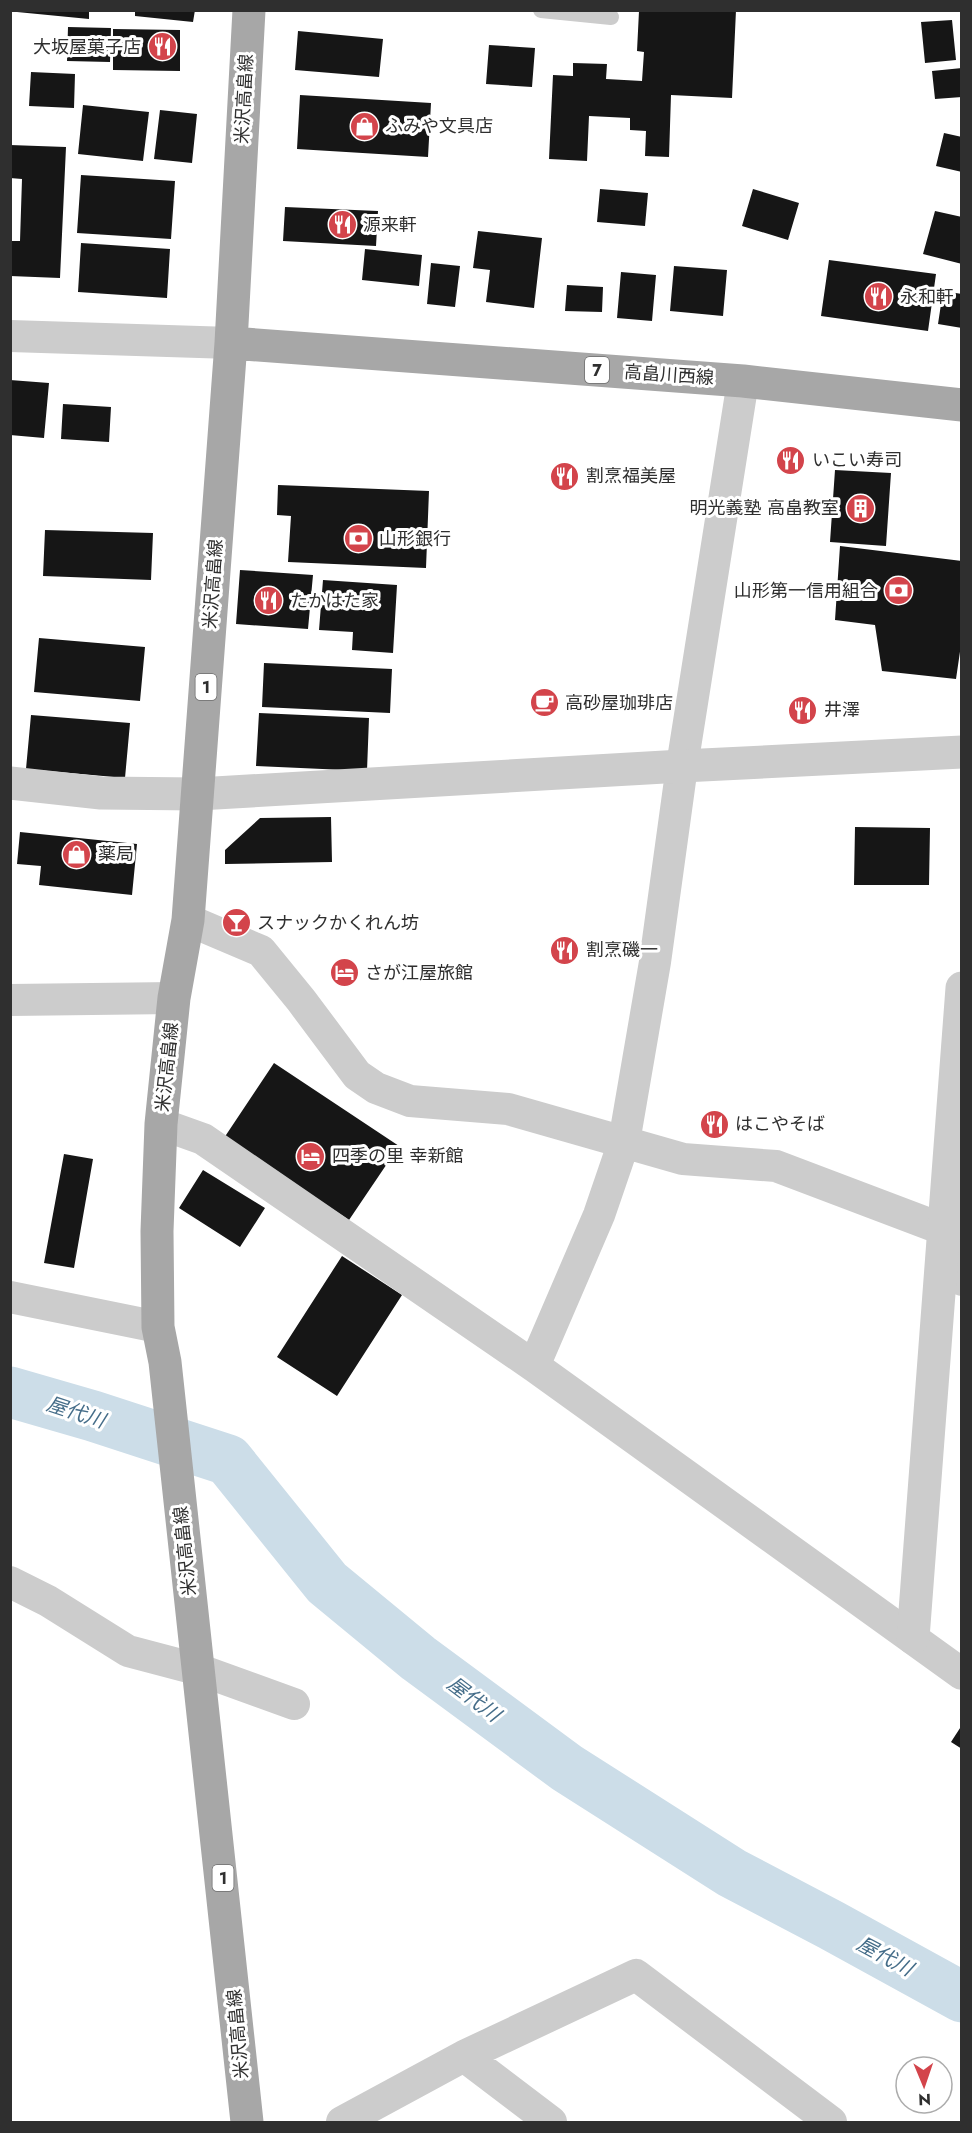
<svg xmlns="http://www.w3.org/2000/svg" width="972" height="2133" viewBox="0 0 972 2133" font-family="Jost,'Noto Sans JP',sans-serif">
	<rect width="100%" height="100%" fill="#fff"/>
	<g fill="none" stroke-linecap="round" stroke-linejoin="round">
		<path stroke="#ccdde8" stroke-width="51" d="M 10,1392 L 93,1416 L 228,1460 L 327,1583 L 418,1658 L 567,1768 L 732,1873 L 831,1925 L 962,1997"/>
	</g>
	<path fill="#161616" d="M 17,10 L 89,10 L 89,19 L 17,12 Z
		M 135,10 L 195,10 L 193,22 L 135,16 Z
		M 736,10 L 732,98 L 671,95 L 669,157 L 645,156 L 646,131 L 630,130 L 630,118 L 589,116 L 587,161 L 549,159 L 553,75 L 573,76 L 573,63 L 607,64 L 606,79 L 642,81 L 644,52 L 637,51 L 639,11 Z
		M 952,20 L 956,60 L 925,63 L 921,22 Z
		M 68,27 L 111,28 L 110,62 L 67,61 Z
		M 113,29 L 180,30 L 180,71 L 113,70 Z
		M 298,31 L 383,39 L 379,77 L 295,70 Z
		M 489,45 L 535,48 L 532,87 L 486,84 Z
		M 962,68 L 962,97 L 935,99 L 932,71 Z
		M 31,72 L 75,74 L 74,108 L 29,106 Z
		M 300,95 L 431,103 L 428,157 L 297,149 Z
		M 83,105 L 149,112 L 143,161 L 78,154 Z
		M 160,110 L 197,114 L 192,163 L 154,159 Z
		M 944,133 L 962,137 L 962,172 L 936,166 Z
		M 10,145 L 66,147 L 60,278 L 10,276 L 10,241 L 20,241 L 22,179 L 10,178 Z
		M 81,175 L 175,181 L 171,239 L 77,233 Z
		M 600,189 L 648,193 L 645,226 L 597,222 Z
		M 753,189 L 799,203 L 788,240 L 742,226 Z
		M 285,207 L 378,211 L 376,246 L 283,241 Z
		M 935,211 L 962,217 L 962,264 L 923,254 Z
		M 478,231 L 542,238 L 534,308 L 486,302 L 490,270 L 473,268 Z
		M 81,243 L 170,249 L 167,298 L 78,292 Z
		M 365,249 L 422,255 L 419,286 L 362,280 Z
		M 829,260 L 936,274 L 928,331 L 821,316 Z
		M 431,263 L 460,266 L 455,307 L 427,304 Z
		M 674,266 L 727,270 L 723,316 L 670,311 Z
		M 621,272 L 656,275 L 652,321 L 617,318 Z
		M 567,285 L 603,287 L 602,312 L 565,311 Z
		M 943,291 L 962,294 L 962,328 L 938,324 Z
		M 10,380 L 49,383 L 44,438 L 10,435 Z
		M 63,404 L 111,407 L 109,442 L 61,439 Z
		M 835,470 L 891,473 L 886,546 L 830,542 Z
		M 278,485 L 429,491 L 426,568 L 288,562 L 291,516 L 277,515 Z
		M 45,530 L 153,533 L 151,580 L 43,576 Z
		M 840,546 L 962,561 L 962,638 L 956,679 L 882,671 L 875,625 L 835,620 Z
		M 240,570 L 313,575 L 308,629 L 236,624 Z
		M 323,580 L 397,585 L 393,653 L 352,650 L 353,632 L 319,630 Z
		M 39,638 L 145,647 L 140,701 L 34,692 Z
		M 264,663 L 392,669 L 390,713 L 262,707 Z
		M 259,713 L 369,718 L 367,771 L 256,766 Z
		M 31,715 L 130,723 L 125,778 L 26,769 Z
		M 331,817 L 332,862 L 225,864 L 225,850 L 260,818 Z
		M 855,827 L 930,828 L 929,885 L 854,885 Z
		M 20,832 L 137,844 L 132,895 L 39,885 L 41,866 L 17,864 Z
		M 274,1063 L 399,1146 L 349,1220 L 224,1138 Z
		M 64,1154 L 93,1159 L 74,1268 L 44,1263 Z
		M 203,1170 L 265,1208 L 240,1247 L 179,1208 Z
		M 342,1256 L 402,1295 L 337,1396 L 277,1357 Z
		M 962,1725 L 962,1749 L 951,1742 Z"/>
	<g fill="none" stroke-linecap="round" stroke-linejoin="round">
		<path stroke="#ccc" stroke-width="16" d="M 541,10 L 611,17"/>
		<path stroke="#ccc" stroke-width="32" d="M 10,336 L 231,343
			M 188,920 L 261,951 L 301,1000 L 357,1075 L 376,1088 L 410,1101 L 508,1109 L 683,1159 L 776,1166 L 945,1230 L 962,1229
			M 10,1000 L 174,998
			M 161,1124 L 203,1139 L 534,1366 L 962,1674
			M 945,1230 L 962,1280
			M 10,1297 L 158,1327
			M 534,1366 L 599,1215 L 624,1142 L 655,962 L 682,766 L 743,381
			M 10,1582 L 48,1601 L 128,1651 L 200,1670 L 294,1704
			M 464,2056 L 551,2122
			M 342,2122 L 464,2056 L 636,1975 L 831,2122"/>
		<path stroke="#ccc" stroke-width="33" d="M 10,783 L 101,793 L 198,794 L 682,766 L 962,752
			M 913,1638 L 962,988"/>
		<path stroke="#a7a7a7" stroke-width="33" d="M 231,343 L 743,381 L 962,405
			M 247,2122 C 222,1869 192,1616 165,1362 L 158,1327 L 157,1231 L 161,1124 L 174,998 L 188,920 L 231,343 L 249,10"/>
	</g>
	<defs>
		<symbol id="restaurant-disc" viewBox="-11 -11 22 22"><circle r="9.5" fill="#d3444b" stroke="#fff"/><path d="M-5-6h1v4h1v-4h1v4h1v-4h1v5L-1.5 .5V6h-2V.5L-5-1ZM5-6V6H3V1.5H1.5Q1.5-4 5-6Z" fill="#fff"/></symbol>
		<symbol id="shop-disc" viewBox="-11 -11 22 22"><circle r="9.5" fill="#d3444b" stroke="#fff"/><path d="M-5-2.5h2.3a2.7 3.5 0 0 1 5.4 0H5L5.5 6h-11ZM-1.5-2.5h3a1.5 2.3 0 0 0-3 0Z" fill="#fff"/></symbol>
		<symbol id="building-disc" viewBox="-11 -11 22 22"><circle r="9.5" fill="#d3444b" stroke="#fff"/><path d="M-4-6H4V6H1V3H-1V6H-4ZM-2.5-4.3h1.7v1.8h-1.7ZM.8-4.3h1.7v1.8H.8ZM-2.5-1h1.7V.8h-1.7ZM.8-1h1.7V.8H.8Z" fill="#fff"/></symbol>
		<symbol id="bank-disc" viewBox="-11 -11 22 22"><circle r="9.5" fill="#d3444b" stroke="#fff"/><path d="M-6-4H6V4H-6ZM0-2.3a2.3 2.3 0 1 0 0 4.6a2.3 2.3 0 1 0 0-4.6Z" fill="#fff"/></symbol>
		<symbol id="cafe-disc" viewBox="-11 -11 22 22"><circle r="9.5" fill="#d3444b" stroke="#fff"/><path d="M-5.5-4.5H6V0H3Q3 3.5 0 3.5H-2.5Q-5.5 3.5-5.5 0ZM3-3.2v2h1.7v-2ZM-6 4.5H4V6H-6Z" fill="#fff"/></symbol>
		<symbol id="bar-disc" viewBox="-11 -11 22 22"><circle r="9.5" fill="#d3444b" stroke="#fff"/><path d="M-6-5H6L.8 .8V4.5H3.5V6h-7V4.5H-.8V.8Z" fill="#fff"/></symbol>
		<symbol id="hotel-disc" viewBox="-11 -11 22 22"><circle r="9.5" fill="#d3444b" stroke="#fff"/><path d="M-6-4.5h1.5V1H6V5H4.5V3h-9V5H-6ZM-4 0a1.8 1.8 0 1 1 3.6 0ZM.5 0V-2.5h3Q6-2.5 6 0Z" fill="#fff"/></symbol>
	</defs>
	<g fill-rule="evenodd">
		<use href="#restaurant-disc" x="146" y="30" width="33" height="33"/>
		<use href="#shop-disc" x="348" y="110" width="33" height="33"/>
		<use href="#restaurant-disc" x="326" y="208" width="33" height="33"/>
		<use href="#restaurant-disc" x="862" y="280" width="33" height="33"/>
		<use href="#restaurant-disc" x="774" y="444" width="33" height="33"/>
		<use href="#restaurant-disc" x="548" y="460" width="33" height="33"/>
		<use href="#building-disc" x="844" y="492" width="33" height="33"/>
		<use href="#bank-disc" x="342" y="522" width="33" height="33"/>
		<use href="#bank-disc" x="882" y="574" width="33" height="33"/>
		<use href="#restaurant-disc" x="252" y="584" width="33" height="33"/>
		<use href="#cafe-disc" x="528" y="686" width="33" height="33"/>
		<use href="#restaurant-disc" x="786" y="694" width="33" height="33"/>
		<use href="#shop-disc" x="60" y="838" width="33" height="33"/>
		<use href="#bar-disc" x="220" y="906" width="33" height="33"/>
		<use href="#restaurant-disc" x="548" y="934" width="33" height="33"/>
		<use href="#hotel-disc" x="328" y="956" width="33" height="33"/>
		<use href="#restaurant-disc" x="698" y="1108" width="33" height="33"/>
		<use href="#hotel-disc" x="294" y="1140" width="33" height="33"/>
	</g>
	<g text-anchor="middle" stroke-width="6" stroke-linejoin="round" paint-order="stroke">
		<g fill="#fff" stroke="#6d6d6d" stroke-width="1.5">
			<rect x="585" y="357" width="24" height="26" rx="4.5"/>
			<rect x="195.5" y="674" width="21" height="26" rx="4.5"/>
			<rect x="212.5" y="1865" width="21" height="26" rx="4.5"/>
		</g>
		<g font-size="16" font-weight="bold" fill="#2f2f2f">
			<text x="597" y="376">7</text>
			<text x="206" y="693">1</text>
			<text x="223" y="1884">1</text>
		</g>
		<g font-size="18" fill="#2f2f2f" stroke="#fff" text-anchor="start">
			<text x="141" y="53" text-anchor="end">大坂屋菓子店</text>
			<text x="385" y="132">ふみや文具店</text>
			<text x="363" y="231">源来軒</text>
			<text x="900" y="303">永和軒</text>
			<text x="812" y="466">いこい寿司</text>
			<text x="586" y="482">割烹福美屋</text>
			<text x="839" y="514" text-anchor="end">明光義塾 高畠教室</text>
			<text x="379" y="545">山形銀行</text>
			<text x="878" y="597" text-anchor="end">山形第一信用組合</text>
			<text x="290" y="607">たかはた家</text>
			<text x="565" y="709">高砂屋珈琲店</text>
			<text x="824" y="716">井澤</text>
			<text x="98" y="860">薬局</text>
			<text x="257" y="929">スナックかくれん坊</text>
			<text x="586" y="956">割烹磯一</text>
			<text x="365" y="979">さが江屋旅館</text>
			<text x="735" y="1130">はこやそば</text>
			<text x="332" y="1162">四季の里 幸新館</text>
		</g>
		<g font-size="18" fill="#2f2f2f" stroke="#fff">
			<text transform="translate(244 99) rotate(-87)" y="6">米沢高畠線</text>
			<text transform="translate(669 375) rotate(4)" y="6">高畠川西線</text>
			<text transform="translate(213 584) rotate(-86)" y="6">米沢高畠線</text>
			<text transform="translate(167 1067) rotate(-84)" y="6">米沢高畠線</text>
			<text transform="translate(185 1551) rotate(-96)" y="6">米沢高畠線</text>
			<text transform="translate(238 2034) rotate(-95)" y="6">米沢高畠線</text>
		</g>
		<g font-size="20" font-style="italic" fill="#456d89" stroke="#fff">
			<text transform="translate(76 1412) rotate(18)" y="7">屋代川</text>
			<text transform="translate(474 1699) rotate(37)" y="7">屋代川</text>
			<text transform="translate(885 1956) rotate(28)" y="7">屋代川</text>
		</g>
	</g>
	<rect width="972" height="2133" fill="none" stroke="#2f2f2f" stroke-width="24"/>
	<g transform="translate(924 2085) rotate(178)"><circle r="28" fill="#ffffff" stroke="#acacac" stroke-width="1.5"/>
	<path d="M0-4.5L10 22L0 15L-10 22Z" fill="#d3444b"/>
	<text y="-9" font-size="16" font-weight="bold" text-anchor="middle" fill="#2f2f2f">N</text>
	</g>
</svg>
